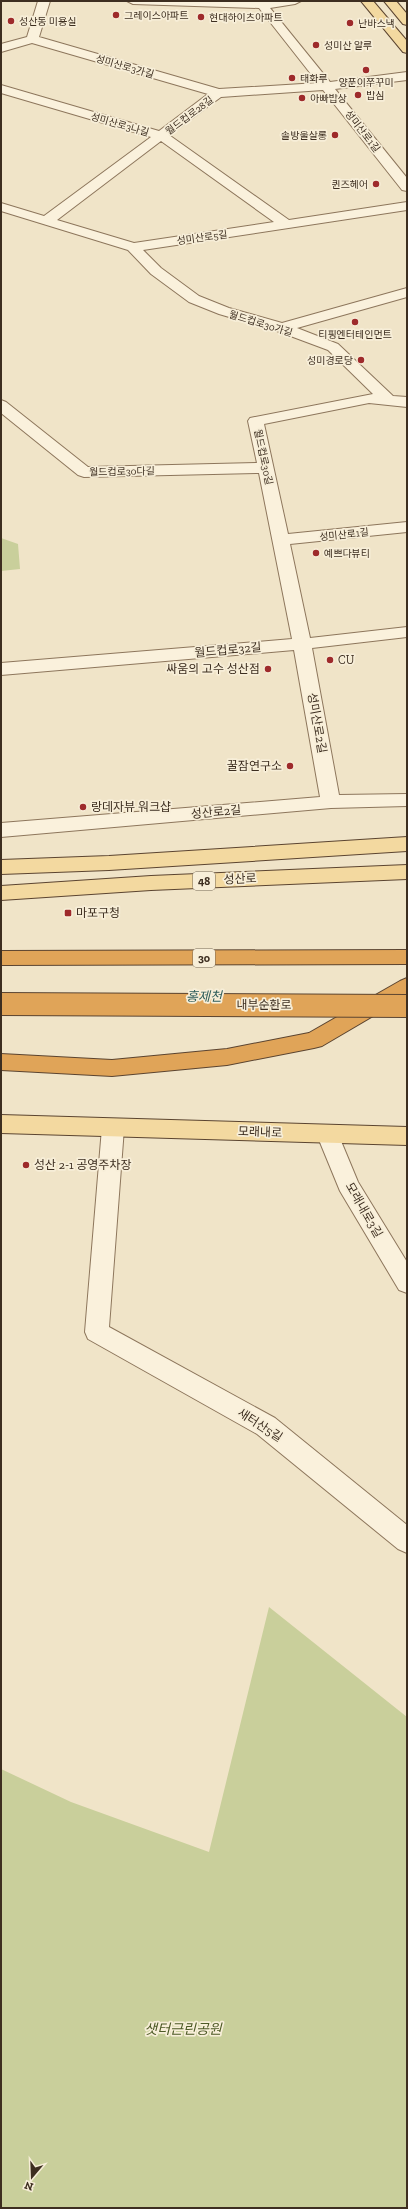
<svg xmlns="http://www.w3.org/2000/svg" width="408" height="2209" viewBox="0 0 408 2209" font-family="'Zilla Slab','Noto Sans KR',serif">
	<rect width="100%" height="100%" fill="#f0e4c8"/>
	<path fill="#c9cf9b" d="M 1,538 L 18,544 L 20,569 L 1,571 Z
		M 269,1607 L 407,1717 L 407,2208 L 1,2208 L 1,1769 L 71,1802 L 209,1852 Z"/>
	<path fill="#f0e4c8" d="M 1,953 L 407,954 L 407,1010 L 1,1012 Z"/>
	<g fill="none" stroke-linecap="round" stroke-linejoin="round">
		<defs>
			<path id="minor" d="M 38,1 L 50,1 L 39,37 L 219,89 L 318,83 L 259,8 L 133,4 L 127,1 L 301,1 L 295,4 L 270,8 L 330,82 L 407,72 L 407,80 L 335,89 L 407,178 L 407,191 L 402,190 L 323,90 L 221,97 L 169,135 L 289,220 L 407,202 L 407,210 L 143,250 L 161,268 L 199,296 L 229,308 L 282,323 L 407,288 L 407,297 L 297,328 L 338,344 L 393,396 L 407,397 L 407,407 L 369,403 L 264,424 L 288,534 L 407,522 L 407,532 L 290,544 L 310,638 L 407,627 L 407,637 L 312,648 L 339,795 L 407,794 L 407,806 L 331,808 L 1,837 L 1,823 L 320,797 L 294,650 L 1,675 L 1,663 L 292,639 L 259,473 L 84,477 L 78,475 L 1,413 L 1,400 L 6,402 L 88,467 L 257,463 L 248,421 L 250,418 L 373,394 L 328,350 L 277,331 L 219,314 L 189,302 L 151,274 L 128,250 L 1,211 L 1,203 L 44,216 L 151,137 L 1,93 L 1,85 L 159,131 L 208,94 L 32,43 L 1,52 L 1,44 L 27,37 ZM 161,141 L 274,222 L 134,243 L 57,220 Z
				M 113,1119 L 121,1122 L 124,1128 L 109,1327 L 275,1418 L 407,1525 L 407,1553 L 398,1549 L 257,1434 L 88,1339 L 85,1332 L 102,1128 L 105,1122 Z
				M 328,1126 L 336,1129 L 358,1182 L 407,1262 L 407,1293 L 399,1290 L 340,1191 L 317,1135 L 320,1129 Z"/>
			<path id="major" d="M 361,1 L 373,1 L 407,41 L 407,53 L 403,52 Z
				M 384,1 L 396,1 L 407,14 L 407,25 L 403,24 Z
				M 407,837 L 407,851 L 109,870 L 1,874 L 1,860 L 109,856 Z
				M 407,865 L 407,879 L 151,890 L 1,900 L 1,886 L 151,876 Z
				M 1,1115 L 407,1127 L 407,1145 L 1,1133 Z"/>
			<path id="highway" d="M 407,950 L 407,964 L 1,965 L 1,951 Z
				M 407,978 L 407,996 L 322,1046 L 314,1048 L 227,1065 L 112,1076 L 1,1070 L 1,1054 L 112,1060 L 227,1049 L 309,1033 L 400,981 Z"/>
		</defs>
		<use href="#minor" stroke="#8d765c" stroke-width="2"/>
		<use href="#major" stroke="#5b4430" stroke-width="2"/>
		<use href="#highway" stroke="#5b4430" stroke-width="2"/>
		<use href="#minor" fill="#faf1dc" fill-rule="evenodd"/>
		<use href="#major" fill="#f3d9a0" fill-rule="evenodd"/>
		<use href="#highway" fill="#e0a458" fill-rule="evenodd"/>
		<defs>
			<path id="highway-bridge" d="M 1,1004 L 407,1006"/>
		</defs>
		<use href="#highway-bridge" stroke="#5b4430" stroke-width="24" stroke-linecap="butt"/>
		<use href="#highway-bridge" stroke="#e0a458" stroke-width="22"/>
	</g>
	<g fill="#9e2a2b" stroke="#f7eed8" stroke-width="1.5">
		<circle cx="116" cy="15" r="4"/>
		<circle cx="201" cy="17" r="4"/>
		<circle cx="11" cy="21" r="4"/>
		<circle cx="350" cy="23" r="4"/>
		<circle cx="316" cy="45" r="4"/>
		<circle cx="366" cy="70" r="4"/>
		<circle cx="292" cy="78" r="4"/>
		<circle cx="358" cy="95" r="4"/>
		<circle cx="302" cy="98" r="4"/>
		<circle cx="335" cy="135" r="4"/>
		<circle cx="376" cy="184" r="4"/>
		<circle cx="355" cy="322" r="4"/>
		<circle cx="361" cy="360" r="4"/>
		<circle cx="316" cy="553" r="4"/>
		<circle cx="330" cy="660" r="4"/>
		<circle cx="268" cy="669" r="4"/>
		<circle cx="290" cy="766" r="4"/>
		<circle cx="83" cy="807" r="4"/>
		<rect x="64" y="909" width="8" height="8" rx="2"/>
		<circle cx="26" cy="1165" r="4"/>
	</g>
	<g text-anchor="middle" stroke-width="3.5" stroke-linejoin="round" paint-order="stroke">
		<g font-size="10" fill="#3d2e20" stroke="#f7eed8" text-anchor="start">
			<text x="124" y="19">그레이스아파트</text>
			<text x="209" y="21">현대하이츠아파트</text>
			<text x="19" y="25">성산동 미용실</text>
			<text x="358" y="27">난바스낵</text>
			<text x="324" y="49">성미산 알루</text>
			<text x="300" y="82">태화루</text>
			<text x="366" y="86" text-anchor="middle">양푼이쭈꾸미</text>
			<text x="366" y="99">밥심</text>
			<text x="310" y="102">아빠밥상</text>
			<text x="327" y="139" text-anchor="end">솔방울살롱</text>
			<text x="368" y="188" text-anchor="end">퀸즈헤어</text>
			<text x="355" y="338" text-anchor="middle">티핑엔터테인먼트</text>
			<text x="353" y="364" text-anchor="end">성미경로당</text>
			<text x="324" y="557">예쁘다뷰티</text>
		</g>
		<g font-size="10" fill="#3d2e20" stroke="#f7eed8">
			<text transform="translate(125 66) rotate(16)" y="4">성미산로3가길</text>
			<text transform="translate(189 115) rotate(-37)" y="4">월드컵로28길</text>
			<text transform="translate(120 124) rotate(16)" y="4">성미산로3나길</text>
			<text transform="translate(363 131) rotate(52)" y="4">성미산로1길</text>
			<text transform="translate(202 237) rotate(-8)" y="4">성미산로5길</text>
			<text transform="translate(261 323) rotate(17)" y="4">월드컵로30가길</text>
			<text transform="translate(264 457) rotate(78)" y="4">월드컵로30길</text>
			<text transform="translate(122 471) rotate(-1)" y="4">월드컵로30다길</text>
			<text transform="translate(344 534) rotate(-6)" y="4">성미산로1길</text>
		</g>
		<g fill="#f7eed8" stroke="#756857" stroke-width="1">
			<rect x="193" y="872" width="22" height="18" rx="3"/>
			<rect x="193" y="949" width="22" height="18" rx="3"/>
		</g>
		<g font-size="11" font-weight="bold" fill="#3d2e20">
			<text x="204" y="885">48</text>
			<text x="204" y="962">30</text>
		</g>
		<g font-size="12" fill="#3d2e20" stroke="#f7eed8">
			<text transform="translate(228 650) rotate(-5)" y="4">월드컵로32길</text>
			<text transform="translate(317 723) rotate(80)" y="4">성미산로2길</text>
			<text transform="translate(216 812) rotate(-5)" y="4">성산로2길</text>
			<text transform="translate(240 879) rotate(-3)" y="4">성산로</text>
			<text x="264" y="1009">내부순환로</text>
			<text transform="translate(260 1132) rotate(2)" y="4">모래내로</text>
			<text transform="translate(364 1210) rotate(60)" y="4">모래내로3길</text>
			<text transform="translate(260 1425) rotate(33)" y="4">새터산5길</text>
		</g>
		<g font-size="12" fill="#3d2e20" stroke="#f7eed8" text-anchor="start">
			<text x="338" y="664">CU</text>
			<text x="260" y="673" text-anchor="end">싸움의 고수 성산점</text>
			<text x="282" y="770" text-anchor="end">꿀잠연구소</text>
			<text x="91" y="811">랑데자뷰 워크샵</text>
			<text x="76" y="917">마포구청</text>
			<text x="34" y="1169">성산 2-1 공영주차장</text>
		</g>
		<g font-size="13" font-style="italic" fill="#2f5d5a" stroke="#f7eed8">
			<text x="204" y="1001">홍제천</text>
		</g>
		<g font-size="14" font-style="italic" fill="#4d5a26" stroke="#f7eed8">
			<text x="183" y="2034">샛터근린공원</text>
		</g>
	</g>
	<rect width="408" height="2209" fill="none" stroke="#3d2e20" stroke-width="4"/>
	<g transform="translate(32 2177) rotate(199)" stroke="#f7eed8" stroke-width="3" paint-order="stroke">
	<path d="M0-3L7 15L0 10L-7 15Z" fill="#3d2e20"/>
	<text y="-6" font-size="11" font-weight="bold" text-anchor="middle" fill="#3d2e20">N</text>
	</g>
</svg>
